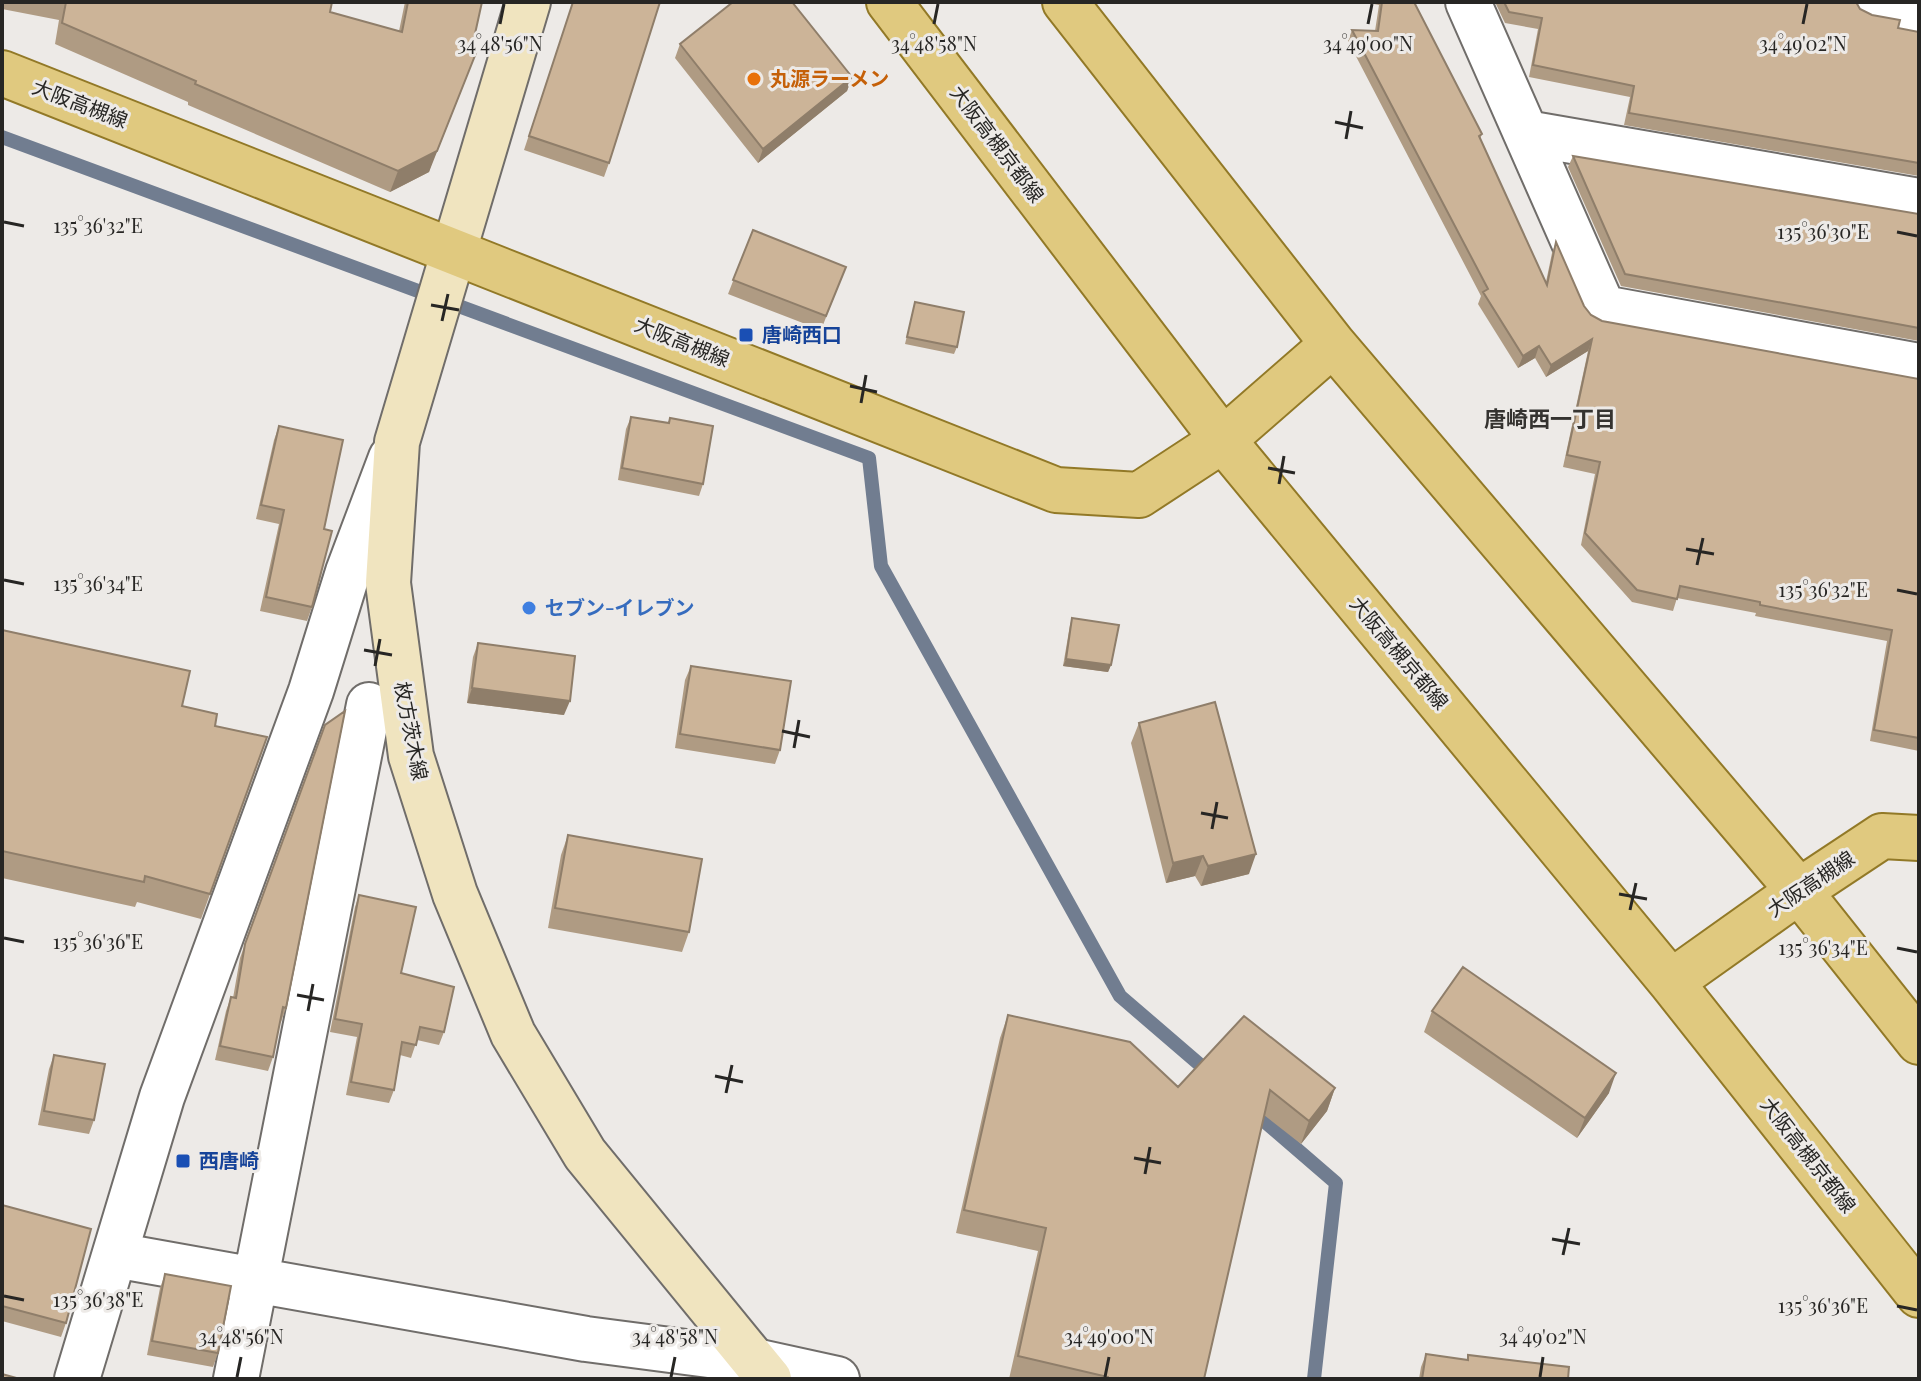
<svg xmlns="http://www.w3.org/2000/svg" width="1921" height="1381" viewBox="0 0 1921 1381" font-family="'Playfair Display','Noto Sans JP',serif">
	<rect width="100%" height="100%" fill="#edeae7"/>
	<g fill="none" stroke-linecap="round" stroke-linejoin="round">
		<path stroke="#717d90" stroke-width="14" d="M 2,137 L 869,458 L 881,566 L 1120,996 L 1213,1076
			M 1249,1108 L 1336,1183 L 1314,1379"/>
		<defs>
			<path id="minor" d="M 1468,2 L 1603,308 L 1919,366
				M 1873,2 L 1919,11
				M 1526,133 L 1919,201
				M 115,1255 L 586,1339 L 755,1361 L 837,1379
				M 236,1379 L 369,705"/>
			<path id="tertiary" d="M 77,1379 L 162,1097 L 311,691 L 348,572 L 391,458"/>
			<path id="secondary" d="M 528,2 L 397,442 L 388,583 L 411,756 L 455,894 L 513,1034 L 585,1154 L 769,1379"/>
			<path id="primary" d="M 889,2 L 1223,440 L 1671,982 L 1919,1295
				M 1065,2 L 1333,344 L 1799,891 L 1919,1042
				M 2,73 L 1056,490 L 1139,495 L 1223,440 L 1333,344
				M 1671,982 L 1799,891 L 1882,836 L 1919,838"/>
		</defs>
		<use href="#minor" stroke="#706d6a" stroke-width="48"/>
		<use href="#tertiary" stroke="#706d6a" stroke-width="48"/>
		<use href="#secondary" stroke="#706d6a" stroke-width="48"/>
		<use href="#primary" stroke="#927927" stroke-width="48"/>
		<use href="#minor" stroke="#fff" stroke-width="44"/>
		<use href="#tertiary" stroke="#fff" stroke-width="44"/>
		<use href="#secondary" stroke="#f0e4bf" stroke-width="44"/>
		<use href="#primary" stroke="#e0c97f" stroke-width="44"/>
	</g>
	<path fill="#af9b83" d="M 2,2 L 332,2 L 330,12 L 399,31 L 405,2 L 482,2 L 429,172 L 390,192 L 188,105 L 188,102 L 55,44 L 59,20 L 2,9 Z
		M 573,2 L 609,163 L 604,177 L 524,150 Z
		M 1363,2 L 1414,2 L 1482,134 L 1480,139 L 1546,282 L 1552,253 L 1556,242 L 1584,306 L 1591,315 L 1602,321 L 1919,379 L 1919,751 L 1870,741 L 1887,641 L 1755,616 L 1756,613 L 1677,598 L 1673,611 L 1632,602 L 1581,545 L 1595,474 L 1563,467 L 1588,351 L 1546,377 L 1535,358 L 1518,368 L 1478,304 L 1481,296 L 1348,41 L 1352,30 L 1375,31 L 1379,5 Z
		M 1495,2 L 1856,2 L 1860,9 L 1898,28 L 1919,32 L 1919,176 L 1624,125 L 1630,97 L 1529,77 L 1538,29 L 1505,23 Z
		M 680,44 L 852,77 L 847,91 L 758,163 L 675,58 Z
		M 1573,156 L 1919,214 L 1919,341 L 1621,286 L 1568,167 Z
		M 753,230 L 846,267 L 821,330 L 728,294 Z
		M 915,302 L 957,347 L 954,354 L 905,344 Z
		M 631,417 L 668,423 L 670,418 L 703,484 L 699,496 L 618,480 L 626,429 Z
		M 279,426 L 324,529 L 312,607 L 307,621 L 260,611 L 279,524 L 256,519 L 274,440 Z
		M 1072,618 L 1111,665 L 1108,672 L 1063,666 L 1070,625 Z
		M 2,630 L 182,706 L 215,726 L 267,737 L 201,919 L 137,902 L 135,907 L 2,878 Z
		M 478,643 L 564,715 L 467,703 L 473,657 Z
		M 691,666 L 780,750 L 775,764 L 675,748 L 685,680 Z
		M 1139,723 L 1249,874 L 1201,886 L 1195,876 L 1166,883 L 1131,743 Z
		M 325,725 L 286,1008 L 281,1022 L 280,1022 L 273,1057 L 268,1071 L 215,1060 L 226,1011 L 231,997 L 233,998 L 240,958 Z
		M 568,835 L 689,932 L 682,952 L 548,928 L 561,855 Z
		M 359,895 L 401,973 L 444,1032 L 439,1045 L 417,1040 L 411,1058 L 400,1055 L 394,1090 L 389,1103 L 346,1095 L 357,1037 L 330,1032 L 355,907 Z
		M 1432,1011 L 1609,1093 L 1577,1138 L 1424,1032 Z
		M 1008,1015 L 1178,1087 L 1335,1088 L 1327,1111 L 1301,1144 L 1264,1115 L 1204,1379 L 1009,1379 L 1038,1251 L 956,1233 L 1000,1038 Z
		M 54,1055 L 94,1120 L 89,1134 L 38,1125 L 49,1069 Z
		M 2,1205 L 66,1323 L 61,1337 L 2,1321 Z
		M 165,1274 L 218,1353 L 213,1367 L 147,1355 L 160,1288 Z
		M 1426,1354 L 1467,1360 L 1468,1355 L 1568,1379 L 1419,1379 L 1421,1367 Z"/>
	<path fill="#8f7e6a" d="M 468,74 L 429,172 L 390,192 L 398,171 Z
		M 852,77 L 847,91 L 758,163 L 763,149 Z
		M 1592,339 L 1588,351 L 1546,377 L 1551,365 Z
		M 1539,346 L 1535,358 L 1518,368 L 1523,356 Z
		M 1066,659 L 1111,665 L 1108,672 L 1063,666 Z
		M 472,688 L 570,701 L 564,715 L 467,703 Z
		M 1256,854 L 1249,874 L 1201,886 L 1208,866 Z
		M 1203,856 L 1195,876 L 1166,883 L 1173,863 Z
		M 1616,1073 L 1609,1093 L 1577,1138 L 1585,1118 Z
		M 1335,1088 L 1327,1111 L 1301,1144 L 1309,1121 Z"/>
	<path fill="#ccb498" stroke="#8f7e6a" stroke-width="2" d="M 66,2 L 332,2 L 330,12 L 402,32 L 408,2 L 482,2 L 471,52 L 476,53 L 437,151 L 398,171 L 195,84 L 196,81 L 62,23 Z
		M 573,2 L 660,2 L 609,163 L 529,136 Z
		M 733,2 L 792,2 L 852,77 L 763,149 L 680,44 Z
		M 1382,2 L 1414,2 L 1482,134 L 1479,136 L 1547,285 L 1556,242 L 1584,306 L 1591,315 L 1602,321 L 1919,379 L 1919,738 L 1874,730 L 1892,630 L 1760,605 L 1760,602 L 1680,586 L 1677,599 L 1637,590 L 1585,533 L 1600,462 L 1567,455 L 1592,339 L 1551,365 L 1539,346 L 1523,356 L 1483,292 L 1488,289 L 1352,30 L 1378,31 Z
		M 1504,2 L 1856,2 L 1860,9 L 1872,15 L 1900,20 L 1898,28 L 1919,32 L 1919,163 L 1629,113 L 1634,86 L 1533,65 L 1542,18 L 1509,12 Z
		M 1573,156 L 1919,214 L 1919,328 L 1625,274 Z
		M 753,230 L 846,267 L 826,316 L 733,280 Z
		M 915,302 L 964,312 L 957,347 L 907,337 Z
		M 631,417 L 669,423 L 670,418 L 713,426 L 703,484 L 622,468 Z
		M 279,426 L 343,440 L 324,529 L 332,531 L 312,607 L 266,597 L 284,510 L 261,505 Z
		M 1072,618 L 1119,625 L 1111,665 L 1066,659 Z
		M 2,630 L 190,671 L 182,706 L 217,714 L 215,726 L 267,737 L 210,894 L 145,876 L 144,882 L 2,851 Z
		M 478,643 L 575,656 L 570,701 L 472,688 Z
		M 691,666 L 791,681 L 780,750 L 680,734 Z
		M 1215,702 L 1256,854 L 1208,866 L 1203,856 L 1173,863 L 1139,723 Z
		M 345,711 L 286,1008 L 283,1007 L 273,1057 L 220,1046 L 231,997 L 236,998 L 245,944 L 325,725 Z
		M 568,835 L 702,859 L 689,932 L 555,908 Z
		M 359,895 L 416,907 L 401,973 L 454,987 L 444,1032 L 420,1027 L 416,1045 L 402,1042 L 394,1090 L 351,1082 L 362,1024 L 335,1019 Z
		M 1463,967 L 1616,1073 L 1585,1118 L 1432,1011 Z
		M 1008,1015 L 1130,1042 L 1178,1087 L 1244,1016 L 1335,1088 L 1309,1121 L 1270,1090 L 1204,1379 L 1108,1379 L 1108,1377 L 1018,1356 L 1046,1228 L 964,1210 Z
		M 54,1055 L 105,1064 L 94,1120 L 44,1111 Z
		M 2,1205 L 91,1229 L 66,1323 L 2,1306 Z
		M 165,1274 L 231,1286 L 218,1353 L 152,1341 Z
		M 1426,1354 L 1468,1360 L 1468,1355 L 1569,1367 L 1568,1379 L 1422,1379 Z
		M 2,1374 L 20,1379 L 2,1379 Z"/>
	<path fill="none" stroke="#272624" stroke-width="3" d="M 500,24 L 504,4M 934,24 L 938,4M 1368,24 L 1372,4M 1803,24 L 1807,4M 1335,122 L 1363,128M 1346,139 L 1351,111M 4,222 L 24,226M 1897,232 L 1917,236M 431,305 L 459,310M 442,321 L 448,294M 850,386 L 877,392M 861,403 L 866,375M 1268,468 L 1295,473M 1279,484 L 1284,456M 1686,549 L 1714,554M 1697,565 L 1703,538M 4,580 L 24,584M 1897,590 L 1917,594M 364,650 L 392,655M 375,666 L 380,639M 782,731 L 810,737M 794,748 L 799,720M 1201,813 L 1228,818M 1212,829 L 1217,802M 1619,894 L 1647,899M 1630,910 L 1636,883M 4,938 L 24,942M 1897,948 L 1917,952M 297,995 L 324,1000M 308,1011 L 313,984M 715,1076 L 743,1082M 726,1093 L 732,1065M 1134,1158 L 1161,1163M 1145,1174 L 1150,1147M 1552,1239 L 1580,1244M 1563,1255 L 1569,1228M 4,1296 L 24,1300M 1897,1306 L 1917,1310M 237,1377 L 241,1357M 671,1377 L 675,1357M 1105,1377 L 1109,1357M 1540,1377 L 1543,1357"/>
	<circle fill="#e8710a" stroke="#edeae7" stroke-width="3" cx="754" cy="79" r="8"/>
	<g fill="#1a4fb4" stroke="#edeae7" stroke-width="3">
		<rect x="738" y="327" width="16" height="16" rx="4"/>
		<rect x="175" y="1153" width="16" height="16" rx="4"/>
	</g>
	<circle fill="#3f7fe0" stroke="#edeae7" stroke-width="3" cx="529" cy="608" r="8"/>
	<g text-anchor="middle" stroke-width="6" stroke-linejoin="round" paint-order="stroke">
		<g font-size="20" font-weight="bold" fill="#c56008" stroke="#edeae7" text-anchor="start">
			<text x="770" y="86">丸源ラーメン</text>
		</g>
		<g font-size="20" fill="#272624" stroke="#edeae7">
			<text transform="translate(80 104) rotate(21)" y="7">大阪高槻線</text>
			<text transform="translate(997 144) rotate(53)" y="7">大阪高槻京都線</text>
			<text transform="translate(682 342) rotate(22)" y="7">大阪高槻線</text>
			<text transform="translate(1399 653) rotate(50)" y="7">大阪高槻京都線</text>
			<text transform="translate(411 731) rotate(79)" y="7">枚方茨木線</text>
			<text transform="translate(1811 884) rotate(-34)" y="7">大阪高槻線</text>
			<text transform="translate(1808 1155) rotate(52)" y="7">大阪高槻京都線</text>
		</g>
		<g font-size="20" font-weight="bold" fill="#164399" stroke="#edeae7" text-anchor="start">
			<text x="762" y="342">唐崎西口</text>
			<text x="199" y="1168">西唐崎</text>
		</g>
		<g font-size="20" font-weight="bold" fill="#366cbe" stroke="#edeae7" text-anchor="start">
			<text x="545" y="615">セブン-イレブン</text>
		</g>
		<g font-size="22" font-weight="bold" fill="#353330" stroke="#edeae7">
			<text x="1550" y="427">唐崎西一丁目</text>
		</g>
	</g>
	<g font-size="20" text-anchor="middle" fill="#272624" stroke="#edeae7" stroke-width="6" stroke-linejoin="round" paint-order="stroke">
		<text x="500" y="51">34°48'56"N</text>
		<text x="934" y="51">34°48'58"N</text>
		<text x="1368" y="51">34°49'00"N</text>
		<text x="1803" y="51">34°49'02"N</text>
		<text x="98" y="233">135°36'32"E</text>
		<text x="1823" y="239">135°36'30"E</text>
		<text x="98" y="591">135°36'34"E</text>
		<text x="1823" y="597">135°36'32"E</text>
		<text x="98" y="949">135°36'36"E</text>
		<text x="1823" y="955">135°36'34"E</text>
		<text x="98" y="1307">135°36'38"E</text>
		<text x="1823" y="1313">135°36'36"E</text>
		<text x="241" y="1344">34°48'56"N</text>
		<text x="675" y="1344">34°48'58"N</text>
		<text x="1109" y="1344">34°49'00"N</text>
		<text x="1543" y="1344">34°49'02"N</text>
	</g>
	<rect width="1921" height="1381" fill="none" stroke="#272624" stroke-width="8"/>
</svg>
